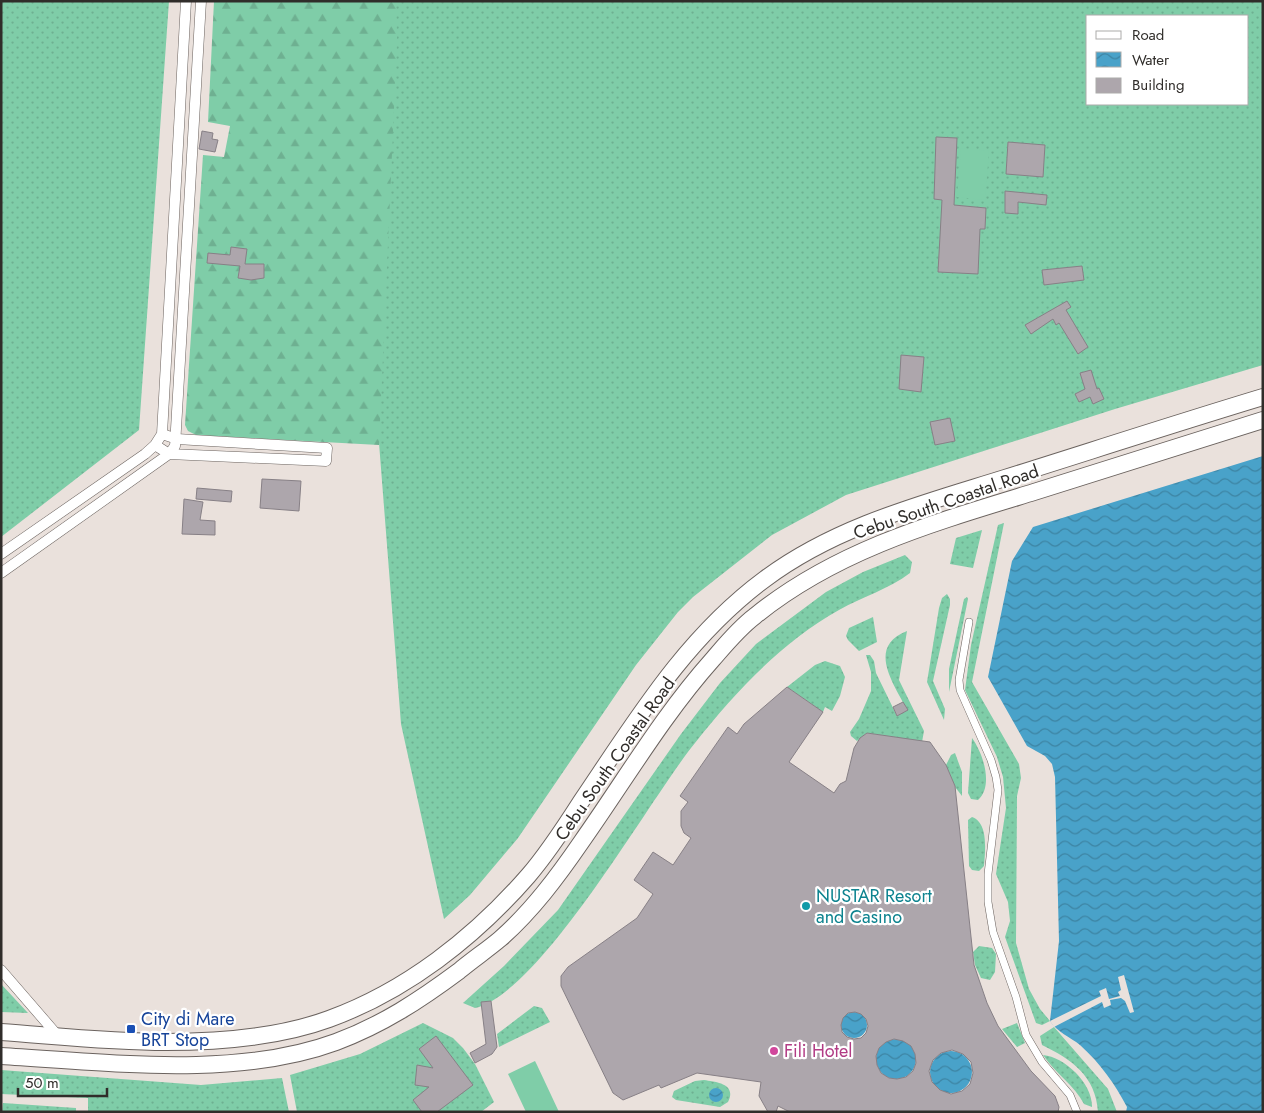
<svg xmlns="http://www.w3.org/2000/svg" width="1264" height="1113" viewBox="0 0 1264 1113" font-family="Jost,sans-serif">
	<defs>
		<pattern id="grass-dots" width="8" height="8" patternUnits="userSpaceOnUse" patternTransform="scale(1.25)"><rect width="8" height="8" fill="#7fcda8"/><path d="M2 2h.1M6 6h.1" fill="none" stroke="#6eb091" stroke-width="1.8" stroke-linecap="round"/></pattern>
		<pattern id="forest-firs" width="22" height="20" patternUnits="userSpaceOnUse" patternTransform="scale(1.25)"><rect width="22" height="20" fill="#7fcda8"/><path d="M5 1l3.5 6h-7zM16 11l3.5 6h-7z" fill="#6eb091"/></pattern>
		<pattern id="water-waves" width="16" height="10" patternUnits="userSpaceOnUse" patternTransform="scale(1.25)"><rect width="16" height="10" fill="#49a2c9"/><path d="M0 5q4-4 8 0t8 0" fill="none" stroke="#3d84a3"/></pattern>
	</defs>
	<rect width="100%" height="100%" fill="#eae1dc"/>
	<path fill="url(#grass-dots)" fill-rule="evenodd" d="M 1,1 L 169,1 L 139,430 L 1,537 Z
		M 376,1 L 1263,1 L 1263,365 L 1115,409 L 846,495 L 772,535 L 693,597 L 678,612 L 636,665 L 518,838 L 470,895 L 444,919 L 401,724 L 365,264 ZM 1088,16 L 1248,16 L 1248,104 L 1088,104 Z
		M 1004,523 L 972,682 L 1019,764 L 1021,778 L 1017,796 L 1016,943 L 1029,989 L 1040,1009 L 1050,1021 L 1042,1025 L 1036,1023 L 1005,937 L 1010,921 L 1008,902 L 996,874 L 1006,808 L 1003,777 L 997,757 L 965,690 L 971,645 L 998,525 Z
		M 982,530 L 973,568 L 950,564 L 956,538 Z
		M 905,555 L 912,562 L 910,573 C 889,589 862,597 839,610 C 782,642 735,692 695,743 C 648,801 542,992 475,1008 L 463,1003 L 504,966 L 558,910 L 681,734 L 720,683 L 756,644 L 826,592 L 863,572 Z
		M 947,594 L 950,599 L 950,605 L 933,681 L 945,709 L 944,720 L 927,682 L 939,608 L 942,598 Z
		M 967,597 L 968,599 L 949,692 L 949,669 L 964,599 Z
		M 873,617 L 877,642 L 859,651 L 848,640 L 846,636 L 849,628 Z
		M 907,631 L 899,680 L 924,731 L 922,742 L 867,733 L 857,741 L 851,736 L 850,732 L 859,719 L 871,691 L 871,672 L 866,655 L 870,655 L 874,661 L 876,673 L 897,716 L 907,710 C 894,684 866,647 907,631 Z
		M 825,661 L 840,666 L 845,677 L 840,696 L 832,711 L 825,707 L 823,712 L 787,687 L 815,665 Z
		M 972,738 C 983,753 994,786 978,800 L 971,799 L 968,793 Z
		M 955,753 L 962,772 L 962,796 L 955,787 L 946,765 L 951,755 Z
		M 972,817 C 989,823 985,852 984,866 L 979,871 L 972,870 L 969,866 L 968,820 Z
		M 979,946 L 992,948 L 996,954 L 995,972 L 990,980 L 981,978 L 975,965 L 973,952 Z
		M 1,984 L 28,1013 L 1,1012 Z
		M 534,1006 L 542,1008 L 550,1022 L 499,1047 L 497,1034 Z
		M 423,1023 L 453,1038 L 463,1048 L 475,1064 L 494,1102 L 481,1112 L 297,1112 L 290,1075 L 360,1054 Z
		M 1017,1023 L 1025,1043 L 1017,1047 L 1002,1029 Z
		M 1054,1027 L 1108,1089 L 1117,1112 L 1098,1112 C 1096,1076 1071,1059 1042,1045 L 1040,1036 Z
		M 1043,1055 C 1065,1057 1093,1084 1092,1107 L 1084,1104 C 1075,1086 1055,1073 1043,1055 Z
		M 1,1070 L 201,1085 L 282,1078 L 289,1112 L 88,1112 L 88,1098 L 1,1094 Z
		M 704,1080 C 717,1082 737,1084 728,1102 L 720,1107 L 676,1100 L 672,1097 L 674,1091 L 695,1081 Z
		M 3,1103 L 76,1108 L 76,1112 L 2,1112 Z"/>
	<path fill="url(#forest-firs)" d="M 214,1 L 396,1 L 397,41 L 379,445 L 196,435 L 188,431 L 185,425 L 203,155 L 224,157 L 230,126 L 208,122 Z"/>
	<path fill="#7fcda8" d="M 961,148 L 989,151 L 985,200 L 957,197 Z
		M 535,1061 L 537,1065 L 559,1112 L 526,1112 L 510,1078 L 508,1074 Z"/>
	<path fill="url(#water-waves)" d="M 1263,456 L 1263,1112 L 1126,1112 L 1127,1107 C 1114,1083 1101,1064 1080,1045 C 1070,1037 1057,1032 1050,1021 L 1059,941 L 1055,777 L 1052,764 L 1045,756 L 1027,746 L 988,677 L 1012,561 L 1033,527 Z
		M841 1025a13 13 0 1 1 26 0a13 13 0 1 1-26 0Z
		M876 1059a20 20 0 1 1 40 0a20 20 0 1 1-40 0Z
		M930 1072a21 21 0 1 1 42 0a21 21 0 1 1-42 0Z
		M709 1095a7 7 0 1 1 14 0a7 7 0 1 1-14 0Z"/>
	<path fill="#eae1dc" d="M 1124,975 L 1134,1012 L 1130,1013 L 1125,1001 L 1121,998 L 1110,1000 L 1111,1005 L 1104,1008 L 1102,1002 L 1054,1027 L 1050,1021 L 1101,996 L 1099,991 L 1106,988 L 1109,999 L 1120,996 L 1118,992 L 1121,990 L 1118,977 Z"/>
	<path fill="#ada6ac" stroke="#878086" fill-rule="evenodd" d="M 202,131 L 213,133 L 212,139 L 218,140 L 215,152 L 199,149 Z
		M 936,137 L 957,138 L 954,205 L 986,208 L 985,229 L 980,229 L 978,274 L 938,272 L 942,200 L 934,199 Z
		M 1008,142 L 1045,145 L 1043,177 L 1006,174 Z
		M 1005,191 L 1047,195 L 1046,205 L 1018,202 L 1018,214 L 1005,213 Z
		M 231,247 L 247,249 L 245,264 L 264,264 L 264,278 L 251,280 L 238,278 L 240,266 L 207,263 L 208,253 L 230,255 Z
		M 1082,266 L 1084,280 L 1044,285 L 1042,270 Z
		M 1067,301 L 1071,307 L 1066,310 L 1088,347 L 1078,354 L 1059,323 L 1056,325 L 1053,319 L 1031,334 L 1025,325 Z
		M 901,355 L 924,357 L 921,392 L 899,389 Z
		M 1091,370 L 1097,389 L 1099,388 L 1104,399 L 1093,404 L 1090,397 L 1079,402 L 1075,394 L 1085,389 L 1080,373 Z
		M 950,418 L 955,441 L 935,445 L 930,422 Z
		M 262,479 L 301,481 L 299,511 L 260,508 Z
		M 197,488 L 232,491 L 231,502 L 196,499 Z
		M 184,499 L 203,502 L 200,520 L 215,521 L 215,535 L 182,534 Z
		M 787,687 L 823,712 L 789,762 L 834,793 L 840,784 L 846,781 L 854,748 L 860,738 L 867,733 L 930,742 L 946,765 L 955,786 L 974,965 L 987,1003 L 998,1026 L 1031,1071 L 1055,1096 L 1059,1107 L 1058,1112 L 790,1112 L 778,1106 L 776,1112 L 768,1112 L 759,1096 L 761,1082 L 697,1073 L 661,1088 L 659,1085 L 623,1100 L 613,1093 L 561,986 L 561,976 L 568,967 L 637,918 L 653,894 L 634,880 L 653,852 L 673,865 L 691,838 L 684,833 L 681,826 L 681,811 L 688,802 L 680,796 L 728,727 L 737,734 L 744,724 ZM 855,1012 L 861,1014 L 866,1019 L 868,1026 L 866,1033 L 861,1038 L 854,1039 L 847,1037 L 842,1032 L 841,1025 L 843,1018 L 848,1013 ZM 894,1039 L 903,1041 L 911,1046 L 915,1054 L 916,1063 L 913,1071 L 906,1077 L 897,1079 L 889,1078 L 881,1073 L 877,1065 L 876,1056 L 879,1048 L 886,1042 ZM 952,1050 L 963,1054 L 971,1062 L 973,1073 L 970,1084 L 962,1091 L 951,1094 L 940,1090 L 932,1082 L 929,1071 L 933,1060 L 941,1053 Z
		M 903,702 L 908,710 L 897,716 L 893,707 Z
		M 491,1001 L 497,1047 L 492,1054 L 475,1063 L 470,1053 L 486,1044 L 481,1002 Z
		M 436,1036 L 473,1085 L 437,1112 L 422,1112 L 413,1100 L 429,1087 L 415,1085 L 417,1065 L 433,1068 L 419,1049 Z"/>
	<g fill="none" stroke-linecap="round" stroke-linejoin="round">
		<defs>
			<path id="pedestrian" d="M 969,622 L 959,680 L 960,690 L 991,760 L 996,777 L 998,790 L 988,874 L 988,902 L 993,932 L 1016,997 L 1026,1035 L 1042,1062 L 1070,1095 L 1077,1112"/>
			<path id="minor" d="M 155,445 L 169,454 L 326,461 L 327,448 L 177,439 L 162,434
				M 1,554 L 145,454 L 155,445 L 162,434 L 186,1
				M 1,573 L 169,454 L 175,446 L 201,1
				M 1,970 L 58,1036"/>
			<path id="trunk" d="M 1,1032 C 56,1036 111,1042 166,1042 C 217,1042 280,1037 329,1019 C 406,991 474,938 528,876 C 547,854 564,828 580,803 C 635,722 685,638 765,579 C 836,526 922,504 1005,478 C 1091,451 1177,423 1263,397
				M 1,1056 C 106,1062 236,1079 336,1042 C 382,1025 420,1000 459,971 C 472,960 487,950 500,939 C 532,911 558,876 582,841 C 625,780 663,715 713,659 C 726,644 739,628 755,616 C 836,550 936,522 1034,492 C 1110,468 1186,444 1263,420"/>
		</defs>
		<use href="#pedestrian" stroke="#6b635f" stroke-width="8"/>
		<use href="#minor" stroke="#6b635f" stroke-width="11"/>
		<use href="#trunk" stroke="#6b635f" stroke-width="18"/>
		<use href="#pedestrian" stroke="#fff" stroke-width="7"/>
		<use href="#minor" stroke="#fff" stroke-width="10"/>
		<use href="#trunk" stroke="#fff" stroke-width="16"/>
	</g>
	<circle fill="#0f9aa8" stroke="#fff" stroke-width="2" cx="806" cy="906" r="5"/>
	<rect fill="#1a4fb4" stroke="#fff" stroke-width="2" x="126" y="1024" width="10" height="10" rx="2.5"/>
	<circle fill="#d1479c" stroke="#fff" stroke-width="2" cx="774" cy="1051" r="5"/>
	<g text-anchor="middle" stroke-width="4.5" stroke-linejoin="round" paint-order="stroke">
		<g font-size="18" fill="#302d2a" stroke="#fff">
			<text transform="translate(946 502) rotate(-19)" y="6">Cebu South Coastal Road</text>
			<text transform="translate(615 759) rotate(-55)" y="6">Cebu South Coastal Road</text>
		</g>
		<g font-size="18" fill="#0d838f" stroke="#fff" text-anchor="start">
			<text x="816" y="902">NUSTAR Resort<tspan x="816" dy="21">and Casino</tspan></text>
		</g>
		<g font-size="18" fill="#164399" stroke="#fff" text-anchor="start">
			<text x="141" y="1025">City di Mare<tspan x="141" dy="21">BRT Stop</tspan></text>
		</g>
		<g font-size="18" fill="#b23c85" stroke="#fff" text-anchor="start">
			<text x="784" y="1057">Fili Hotel</text>
		</g>
	</g>
	<rect width="1264" height="1113" fill="none" stroke="#302d2a" stroke-width="5"/>
	<rect x="1086" y="15" width="162" height="90" fill="#ffffff" stroke="#acabaa"/>
	<rect x="1096" y="31" width="25" height="8" fill="#ffffff" stroke="#acabaa"/>
	<text x="1132" y="40" font-size="15" fill="#302d2a">Road</text>
	<rect x="1096" y="52" width="25" height="15" fill="url(#water-waves)" stroke="#acabaa"/>
	<text x="1132" y="65" font-size="15" fill="#302d2a">Water</text>
	<rect x="1096" y="78" width="25" height="15" fill="#ada6ac" stroke="#acabaa"/>
	<text x="1132" y="90" font-size="15" fill="#302d2a">Building</text>
	<path d="M18 1088v8h89v-8" fill="none" stroke="#302d2a" stroke-width="2.5"/>
	<text x="25" y="1088" font-size="15" fill="#302d2a" stroke="#ffffff" stroke-width="4" paint-order="stroke">50 m</text>
</svg>
